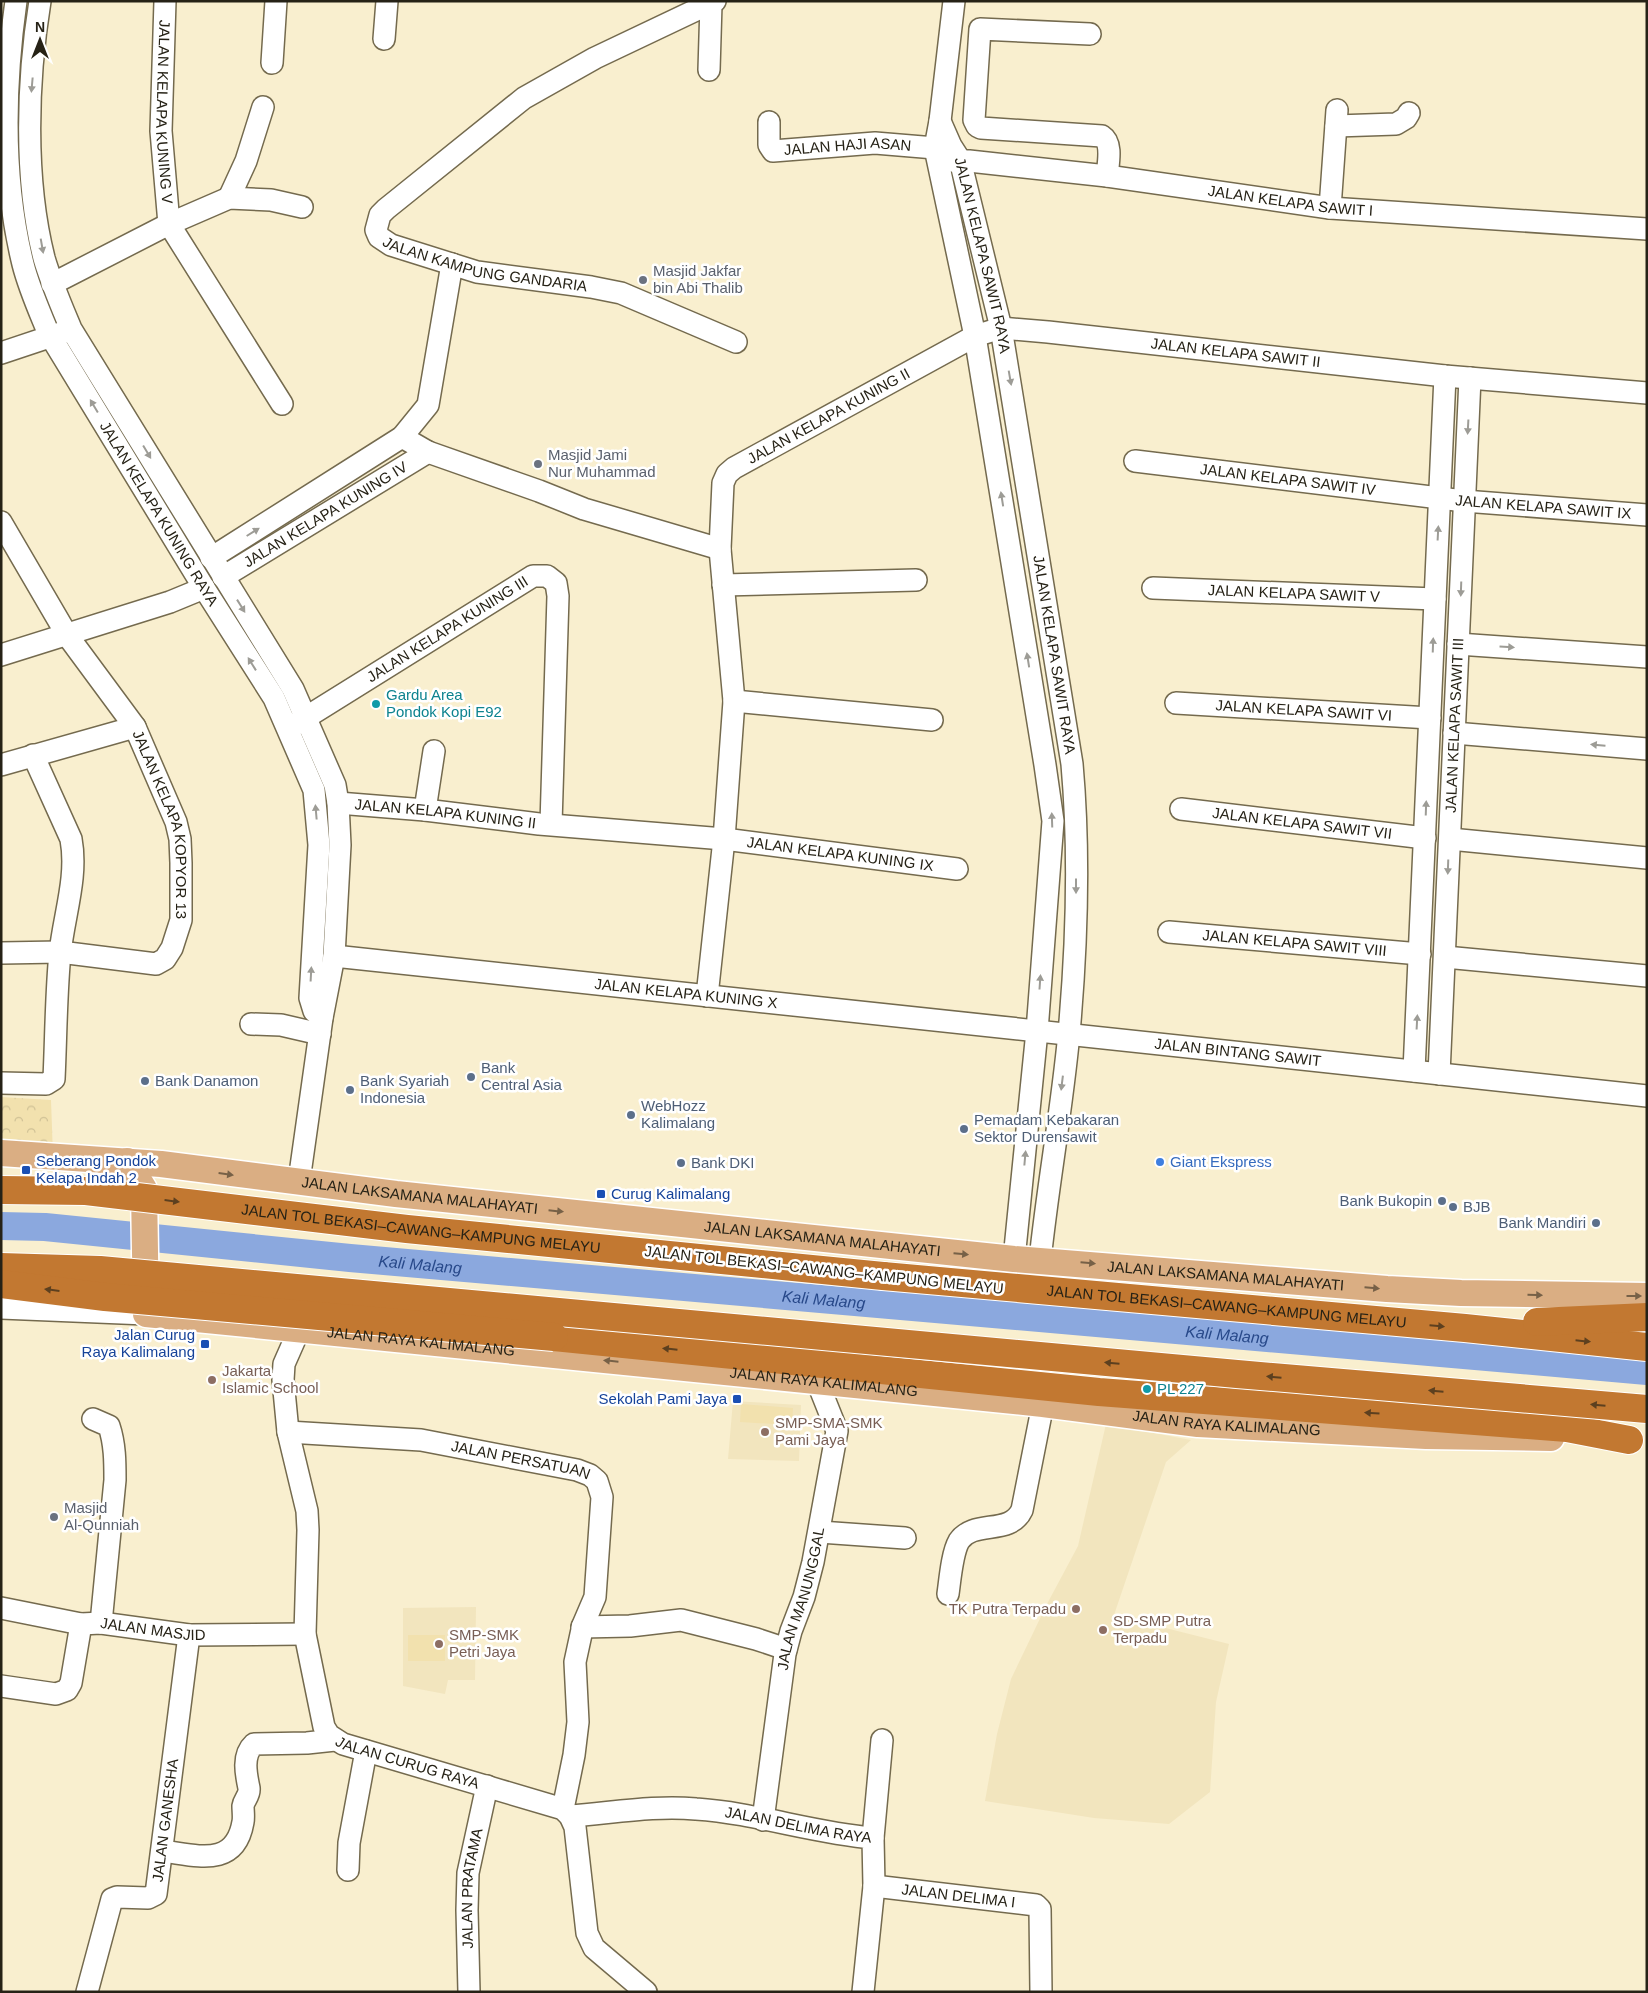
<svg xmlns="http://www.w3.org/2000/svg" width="1648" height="1993" viewBox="0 0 1648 1993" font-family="Arial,sans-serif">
	<defs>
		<pattern id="park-crowns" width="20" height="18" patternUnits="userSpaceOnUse" patternTransform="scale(1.25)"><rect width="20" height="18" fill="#f2e1ae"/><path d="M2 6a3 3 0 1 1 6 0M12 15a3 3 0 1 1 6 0" fill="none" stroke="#cfc195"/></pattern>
	</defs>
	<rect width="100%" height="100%" fill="#f9efcf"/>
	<path fill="#f2e5be" d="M 733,1401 L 801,1405 L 799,1461 L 728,1459 Z
		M 1106,1424 L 1191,1440 L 1166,1462 L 1114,1615 L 1229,1644 L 1216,1702 L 1210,1792 L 1169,1824 L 1094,1818 L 985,1801 L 997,1734 L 1011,1679 L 1047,1604 L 1078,1546 Z
		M 476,1607 L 475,1680 L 448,1680 L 445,1694 L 403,1686 L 403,1608 Z"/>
	<path fill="url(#park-crowns)" d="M 1,1097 L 51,1100 L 53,1156 L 1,1154 Z"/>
	<path fill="#f2e1ae" d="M 741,1404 L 793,1408 L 792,1425 L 740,1422 Z
		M 408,1635 L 445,1635 L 445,1661 L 408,1661 Z"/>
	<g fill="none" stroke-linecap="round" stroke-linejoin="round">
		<path stroke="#8ba8de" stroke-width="28" id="s1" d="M 1,1226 L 45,1227 L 350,1258 L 1647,1371"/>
		<defs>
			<g id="minor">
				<path id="s2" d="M 16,1 C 4,87 2,179 23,264 C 29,288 39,310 48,332 L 204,588 L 274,698 L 314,790 L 319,845 L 310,998 L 314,1011 L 322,1018"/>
				<path d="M 40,1 C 27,81 24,179 44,258 C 51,282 61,305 71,329 L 293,689 L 335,785 L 338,803 L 340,845 L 334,956 L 322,1018 L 299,1181"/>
				<path id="s3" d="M 165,1 L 161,131 L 169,224 L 282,404"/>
				<path id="s4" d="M 715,1 L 595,58 L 524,98 L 386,209 L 380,215 L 376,230 L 379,237 L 391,245 L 477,272 L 591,287 L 621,293 L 736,342"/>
				<path d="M 954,1 L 940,121 L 935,148 L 975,336 L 1045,765 L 1053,821 L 1037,1031 L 1014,1259"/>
				<path d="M 1090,34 L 980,29 L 974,120 L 977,126 L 981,128 L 1102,136 C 1113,143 1108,164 1107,176"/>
				<path d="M 384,39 L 387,1"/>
				<path d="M 272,63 L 276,1"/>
				<path d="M 709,70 L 711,4"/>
				<path id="s5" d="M 940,121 L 951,146 L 960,160 L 1001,328 L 1072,764 C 1080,854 1077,944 1069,1033 C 1062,1109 1048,1184 1040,1260"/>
				<path id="s6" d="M 769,122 L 769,145 L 773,151 L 875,143 L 935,148 L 949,146"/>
				<path d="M 1336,126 L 1396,124 L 1406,118 L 1409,113"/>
				<path id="s7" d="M 948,161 L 969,161 L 1107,176 L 1330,208 L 1647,229"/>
				<path d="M 229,198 L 246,161 L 263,107"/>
				<path d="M 1330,208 L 1337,110"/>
				<path d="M 52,284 L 169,224 L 229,198 L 271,200 L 302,207"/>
				<path d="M 1,353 L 64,332"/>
				<path d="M 402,437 L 428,452 L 539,491 L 584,509 L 720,549"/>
				<path id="s8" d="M 1135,461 L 1464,501 L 1647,515"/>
				<path id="s9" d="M 1,522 L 67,635 L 135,727 L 176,822 L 180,839 L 181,863 L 181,920 L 172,948 L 165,959 L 156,964 L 60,952 L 1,953"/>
				<path d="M 211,558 L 402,437 L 428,405 L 452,264"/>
				<path id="s10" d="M 223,577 L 428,452"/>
				<path d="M 723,585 L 916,580"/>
				<path id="s11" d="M 1153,588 L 1435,599"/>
				<path d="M 1458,644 L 1647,657"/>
				<path d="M 1,655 L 170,602 L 204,588"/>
				<path d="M 734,701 L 932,720"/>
				<path id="s12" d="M 1176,703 L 1430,718"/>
				<path id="s13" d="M 294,725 L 533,576 L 547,576 L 556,583 L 558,596 L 551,824"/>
				<path d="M 1454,733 L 1647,749"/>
				<path d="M 1,765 L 135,727"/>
				<path id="s14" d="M 338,803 L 425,810 L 539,824 L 724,839 L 957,869"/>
				<path id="s15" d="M 1181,809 L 1425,838"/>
				<path d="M 425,810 L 434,751"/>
				<path d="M 1450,839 L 1647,858"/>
				<path id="s16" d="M 1169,932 L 1420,954"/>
				<path id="s17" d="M 334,956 L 1647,1096"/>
				<path d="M 1445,957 L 1647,976"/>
				<path id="s18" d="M 707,996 L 724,839 L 734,701 L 720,549 L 723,483 L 727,474 L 734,468 L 975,336 L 1001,328 L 1048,332 L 1445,376 L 1647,393"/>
				<path d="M 251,1024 L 281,1025 L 320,1034"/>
				<path d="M 1414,1071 L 1445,376"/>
				<path id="s19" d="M 1439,1074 L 1470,378"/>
				<path d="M 1,1083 L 46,1084 L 54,1079 C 56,1037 56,994 60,953 C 64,915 78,877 71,839 L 33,755"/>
				<path d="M 1,1308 L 146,1314"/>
				<path id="s20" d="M 299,1330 L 284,1364 L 283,1380 L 288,1432 L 307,1511 L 308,1530 L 305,1634 L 324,1727 L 329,1735 L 343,1744 L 563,1809 L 570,1816 L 575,1827 L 587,1933 L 594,1948 L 646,1992"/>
				<path d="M 93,1419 L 109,1426 C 115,1444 115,1462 115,1480 L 101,1623"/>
				<path id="s21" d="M 288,1432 L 421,1440 L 577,1470 L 590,1475 L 597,1481 L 602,1497 L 595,1597 L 583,1625 L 575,1662 L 578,1722 L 574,1755 L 563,1809"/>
				<path d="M 820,1532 L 905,1538"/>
				<path d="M 948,1594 C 950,1580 952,1553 959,1541 C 974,1519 1010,1536 1022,1510 L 1043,1404"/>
				<path id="s22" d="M 1,1608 L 81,1624 L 101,1623 L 189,1635 L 305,1634"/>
				<path d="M 582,1627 L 630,1626 L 681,1620 L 756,1639 L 786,1649"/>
				<path d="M 1,1686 L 56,1694 L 67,1690 L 71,1683 L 81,1624"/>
				<path id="s23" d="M 570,1816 C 612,1813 655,1805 696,1809 C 756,1813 813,1833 873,1838 L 874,1886 L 863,1992"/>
				<path id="s24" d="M 763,1820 L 785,1654 L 791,1631 L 804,1597 L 813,1562 L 837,1431 L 817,1381"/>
				<path d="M 873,1838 L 882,1740"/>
				<path d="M 162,1851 C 196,1855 235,1869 243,1822 C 244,1817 243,1811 243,1806 C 244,1799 250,1796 249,1788 C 246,1774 242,1755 254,1744 L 307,1743 L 335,1740"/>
				<path d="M 348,1870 L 349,1843 L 366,1751"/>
				<path id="s25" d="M 874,1886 L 1036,1905 L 1040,1909 L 1041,1992"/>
				<path id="s26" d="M 87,1992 L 112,1899 L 117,1897 L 148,1898 L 156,1894 L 189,1635"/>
				<path id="s27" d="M 469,1992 L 467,1910 L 468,1873 L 487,1786"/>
			</g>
			<g id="major">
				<path id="s28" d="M 1,1153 L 161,1164 L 396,1194 L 1014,1259 L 1387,1289 L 1461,1293 L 1647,1296"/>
				<path id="s29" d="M 127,1161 L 144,1189 L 146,1314 L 1043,1404 L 1198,1424 L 1426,1436 L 1551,1438"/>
			</g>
			<g id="highway">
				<path id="s30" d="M 883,1276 L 1465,1328 L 1647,1347"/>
				<path d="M 1537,1322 L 1647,1317"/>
				<path d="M 554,1337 L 1099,1392 L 1567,1428 L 1629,1440"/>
			</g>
		</defs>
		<use href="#minor" stroke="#746a4e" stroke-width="24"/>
		<use href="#major" stroke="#fff" stroke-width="29"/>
		<use href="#highway" stroke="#fff" stroke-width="30"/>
		<use href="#minor" stroke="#fff" stroke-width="21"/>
		<use href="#major" stroke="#daae83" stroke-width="26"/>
		<use href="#highway" stroke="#c27831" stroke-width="28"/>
		<defs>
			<g id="highway-bridge">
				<path id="s31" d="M 1,1190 L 86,1191 L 407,1229 L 883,1276"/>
				<path d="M 1,1267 L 100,1270 L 1237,1374 L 1647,1409"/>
				<path d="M 1,1284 L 105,1297 L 554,1337"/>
			</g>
		</defs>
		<use href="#highway-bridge" stroke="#fff" stroke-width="30" stroke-linecap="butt"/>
		<use href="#highway-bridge" stroke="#c27831" stroke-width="28"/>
	</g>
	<defs><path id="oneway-solid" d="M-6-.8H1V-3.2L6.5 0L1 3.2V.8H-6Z" transform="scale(1.25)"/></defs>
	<g fill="#9d9c96">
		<use href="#oneway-solid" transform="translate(32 85) rotate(95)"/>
		<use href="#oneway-solid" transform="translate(42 246) rotate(80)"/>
		<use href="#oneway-solid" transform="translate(1010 378) rotate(80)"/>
		<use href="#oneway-solid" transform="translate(94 406) rotate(-121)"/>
		<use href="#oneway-solid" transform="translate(1468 427) rotate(93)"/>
		<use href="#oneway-solid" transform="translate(147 452) rotate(59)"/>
		<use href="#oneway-solid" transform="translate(1002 499) rotate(-99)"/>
		<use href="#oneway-solid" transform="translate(253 532) rotate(-32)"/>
		<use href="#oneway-solid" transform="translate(1438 533) rotate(-87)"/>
		<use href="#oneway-solid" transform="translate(1461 589) rotate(92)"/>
		<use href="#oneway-solid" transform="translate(241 606) rotate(58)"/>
		<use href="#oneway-solid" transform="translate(1433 645) rotate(-88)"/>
		<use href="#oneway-solid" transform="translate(1507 647) rotate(4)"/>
		<use href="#oneway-solid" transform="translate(1028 660) rotate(-99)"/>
		<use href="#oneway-solid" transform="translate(252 664) rotate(-122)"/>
		<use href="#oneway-solid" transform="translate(1598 745) rotate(-175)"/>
		<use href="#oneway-solid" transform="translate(1426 808) rotate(-88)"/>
		<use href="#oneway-solid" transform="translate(316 812) rotate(-95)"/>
		<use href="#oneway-solid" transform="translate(1052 820) rotate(-92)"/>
		<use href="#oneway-solid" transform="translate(1448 867) rotate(92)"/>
		<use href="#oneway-solid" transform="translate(1076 886) rotate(90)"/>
		<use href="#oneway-solid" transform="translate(311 974) rotate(-87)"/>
		<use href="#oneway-solid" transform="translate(1040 982) rotate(-86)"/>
		<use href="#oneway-solid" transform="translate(1417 1022) rotate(-87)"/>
		<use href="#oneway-solid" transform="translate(1062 1083) rotate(97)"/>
		<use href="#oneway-solid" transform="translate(1025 1158) rotate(-85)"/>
	</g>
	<g fill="#776147">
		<use href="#oneway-solid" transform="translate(226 1174) rotate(8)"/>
		<use href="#oneway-solid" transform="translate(556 1211) rotate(6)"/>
		<use href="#oneway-solid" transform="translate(961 1254) rotate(5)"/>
		<use href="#oneway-solid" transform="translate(1088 1263) rotate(5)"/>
		<use href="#oneway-solid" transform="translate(1372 1288) rotate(5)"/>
		<use href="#oneway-solid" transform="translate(1535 1295) rotate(1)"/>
		<use href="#oneway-solid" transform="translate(1634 1296)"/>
		<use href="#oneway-solid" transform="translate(611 1361) rotate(-174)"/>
	</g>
	<g fill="#5d401f">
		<use href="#oneway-solid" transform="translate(172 1201) rotate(7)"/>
		<use href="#oneway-solid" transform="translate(52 1290) rotate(-173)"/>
		<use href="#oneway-solid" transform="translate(1437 1326) rotate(5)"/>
		<use href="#oneway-solid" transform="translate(1583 1341) rotate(6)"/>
		<use href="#oneway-solid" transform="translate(670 1349) rotate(-174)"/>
		<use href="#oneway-solid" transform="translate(1112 1363) rotate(-175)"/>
		<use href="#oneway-solid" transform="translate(1274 1377) rotate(-175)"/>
		<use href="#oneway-solid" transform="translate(1436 1391) rotate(-175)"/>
		<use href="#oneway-solid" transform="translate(1598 1405) rotate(-175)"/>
		<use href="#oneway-solid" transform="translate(1372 1413) rotate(-176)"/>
	</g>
	<g fill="#6b7280" stroke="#fff" stroke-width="2">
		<circle cx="643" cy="280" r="5"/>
		<circle cx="538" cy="464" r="5"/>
		<circle cx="54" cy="1517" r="5"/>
	</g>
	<g fill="#0f9aa8" stroke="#fff" stroke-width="2">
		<circle cx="376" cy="704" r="5"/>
		<circle cx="1147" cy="1389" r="5"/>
	</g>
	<g fill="#5c6f8a" stroke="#fff" stroke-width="2">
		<circle cx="471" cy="1077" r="5"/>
		<circle cx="145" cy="1081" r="5"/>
		<circle cx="350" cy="1090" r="5"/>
		<circle cx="631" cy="1115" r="5"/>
		<circle cx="964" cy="1129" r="5"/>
		<circle cx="681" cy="1163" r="5"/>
		<circle cx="1442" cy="1201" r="5"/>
		<circle cx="1453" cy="1207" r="5"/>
		<circle cx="1596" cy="1223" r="5"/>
	</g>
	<circle fill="#3f7fe0" stroke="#fff" stroke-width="2" cx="1160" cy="1162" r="5"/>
	<g fill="#1a4fb4" stroke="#fff" stroke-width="2">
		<rect x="21" y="1165" width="10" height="10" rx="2.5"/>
		<rect x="596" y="1189" width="10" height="10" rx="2.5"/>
		<rect x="200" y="1339" width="10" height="10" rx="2.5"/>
		<rect x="732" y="1394" width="10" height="10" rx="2.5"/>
	</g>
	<g fill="#8d6e63" stroke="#fff" stroke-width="2">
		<circle cx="212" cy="1380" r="5"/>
		<circle cx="765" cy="1432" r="5"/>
		<circle cx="1076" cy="1609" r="5"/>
		<circle cx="1103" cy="1630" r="5"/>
		<circle cx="439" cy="1644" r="5"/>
	</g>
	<g text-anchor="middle" stroke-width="5" stroke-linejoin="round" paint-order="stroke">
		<g font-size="15" fill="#262216" stroke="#fff">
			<text dy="5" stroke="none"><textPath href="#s3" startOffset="111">JALAN KELAPA KUNING V</textPath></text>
			<text dy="5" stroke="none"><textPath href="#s6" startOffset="105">JALAN HAJI ASAN</textPath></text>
			<text dy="5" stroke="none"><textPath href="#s7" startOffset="345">JALAN KELAPA SAWIT I</textPath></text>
			<text dy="5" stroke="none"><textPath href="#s5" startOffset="142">JALAN KELAPA SAWIT RAYA</textPath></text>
			<text dy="5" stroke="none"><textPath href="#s4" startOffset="534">JALAN KAMPUNG GANDARIA</textPath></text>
			<text dy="5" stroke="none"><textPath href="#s18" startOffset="1072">JALAN KELAPA SAWIT II</textPath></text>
			<text dy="5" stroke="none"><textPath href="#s18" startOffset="642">JALAN KELAPA KUNING II</textPath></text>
			<text dy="5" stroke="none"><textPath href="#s8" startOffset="154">JALAN KELAPA SAWIT IV</textPath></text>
			<text dy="5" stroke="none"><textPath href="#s8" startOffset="411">JALAN KELAPA SAWIT IX</textPath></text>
			<text dy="5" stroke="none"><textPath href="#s2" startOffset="550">JALAN KELAPA KUNING RAYA</textPath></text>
			<text dy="5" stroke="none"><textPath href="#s10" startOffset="120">JALAN KELAPA KUNING IV</textPath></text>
			<text dy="5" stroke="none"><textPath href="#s11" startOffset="141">JALAN KELAPA SAWIT V</textPath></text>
			<text dy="5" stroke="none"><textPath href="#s13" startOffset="181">JALAN KELAPA KUNING III</textPath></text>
			<text dy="5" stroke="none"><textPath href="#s5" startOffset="548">JALAN KELAPA SAWIT RAYA</textPath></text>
			<text dy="5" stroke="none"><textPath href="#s12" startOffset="128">JALAN KELAPA SAWIT VI</textPath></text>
			<text dy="5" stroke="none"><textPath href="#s19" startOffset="349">JALAN KELAPA SAWIT III</textPath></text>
			<text dy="5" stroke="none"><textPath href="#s14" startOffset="108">JALAN KELAPA KUNING II</textPath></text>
			<text dy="5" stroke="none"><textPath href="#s15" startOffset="122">JALAN KELAPA SAWIT VII</textPath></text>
			<text dy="5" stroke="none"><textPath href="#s9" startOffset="348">JALAN KELAPA KOPYOR 13</textPath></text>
			<text dy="5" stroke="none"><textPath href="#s14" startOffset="505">JALAN KELAPA KUNING IX</textPath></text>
			<text dy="5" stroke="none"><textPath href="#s16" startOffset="126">JALAN KELAPA SAWIT VIII</textPath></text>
			<text dy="5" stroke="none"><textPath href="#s17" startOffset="354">JALAN KELAPA KUNING X</textPath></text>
			<text dy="5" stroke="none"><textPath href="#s17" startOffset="909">JALAN BINTANG SAWIT</textPath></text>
			<text dy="5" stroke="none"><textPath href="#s28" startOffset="421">JALAN LAKSAMANA MALAHAYATI</textPath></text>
			<text dy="5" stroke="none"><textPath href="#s31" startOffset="422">JALAN TOL BEKASI–CAWANG–KAMPUNG MELAYU</textPath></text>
			<text dy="5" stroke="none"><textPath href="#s28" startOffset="826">JALAN LAKSAMANA MALAHAYATI</textPath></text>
			<text transform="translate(824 1270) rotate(6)" y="5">JALAN TOL BEKASI–CAWANG–KAMPUNG MELAYU</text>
			<text dy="5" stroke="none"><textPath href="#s28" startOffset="1231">JALAN LAKSAMANA MALAHAYATI</textPath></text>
			<text dy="5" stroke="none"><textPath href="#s30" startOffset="345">JALAN TOL BEKASI–CAWANG–KAMPUNG MELAYU</textPath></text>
			<text dy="5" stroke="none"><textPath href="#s29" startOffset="434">JALAN RAYA KALIMALANG</textPath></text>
			<text dy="5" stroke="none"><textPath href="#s29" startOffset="839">JALAN RAYA KALIMALANG</textPath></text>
			<text dy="5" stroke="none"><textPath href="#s29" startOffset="1244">JALAN RAYA KALIMALANG</textPath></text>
			<text dy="5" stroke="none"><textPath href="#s21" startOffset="235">JALAN PERSATUAN</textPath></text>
			<text dy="5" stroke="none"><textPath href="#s24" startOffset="225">JALAN MANUNGGAL</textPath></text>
			<text dy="5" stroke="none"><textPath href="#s22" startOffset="154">JALAN MASJID</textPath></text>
			<text dy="5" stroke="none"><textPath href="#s20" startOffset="498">JALAN CURUG RAYA</textPath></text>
			<text dy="5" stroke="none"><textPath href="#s26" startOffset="216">JALAN GANESHA</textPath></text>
			<text dy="5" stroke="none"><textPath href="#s23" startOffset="230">JALAN DELIMA RAYA</textPath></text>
			<text dy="5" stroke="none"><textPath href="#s27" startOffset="104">JALAN PRATAMA</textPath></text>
			<text dy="5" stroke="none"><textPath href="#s25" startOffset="85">JALAN DELIMA I</textPath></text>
		</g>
		<g font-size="15" fill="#5b616d" stroke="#fff" text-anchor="start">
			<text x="653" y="276">Masjid Jakfar<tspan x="653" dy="17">bin Abi Thalib</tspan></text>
			<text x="548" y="460">Masjid Jami<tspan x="548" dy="17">Nur Muhammad</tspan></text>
			<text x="64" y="1513">Masjid<tspan x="64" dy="17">Al-Qunniah</tspan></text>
		</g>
		<g font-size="15" fill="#0d838f" stroke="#fff" text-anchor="start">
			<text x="386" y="700">Gardu Area<tspan x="386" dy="17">Pondok Kopi E92</tspan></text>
			<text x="1157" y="1394">PL 227</text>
		</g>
		<g font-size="15" fill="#4e5e75" stroke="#fff" text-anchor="start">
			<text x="481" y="1073">Bank<tspan x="481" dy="17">Central Asia</tspan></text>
			<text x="155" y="1086">Bank Danamon</text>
			<text x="360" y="1086">Bank Syariah<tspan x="360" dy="17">Indonesia</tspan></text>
			<text x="641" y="1111">WebHozz<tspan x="641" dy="17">Kalimalang</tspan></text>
			<text x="974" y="1125">Pemadam Kebakaran<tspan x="974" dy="17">Sektor Durensawit</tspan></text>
			<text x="691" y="1168">Bank DKI</text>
			<text x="1432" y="1206" text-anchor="end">Bank Bukopin</text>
			<text x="1463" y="1212">BJB</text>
			<text x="1586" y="1228" text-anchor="end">Bank Mandiri</text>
		</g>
		<g font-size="15" fill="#164399" stroke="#fff" text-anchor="start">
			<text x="36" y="1166">Seberang Pondok<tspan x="36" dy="17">Kelapa Indah 2</tspan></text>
			<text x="611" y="1199">Curug Kalimalang</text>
			<text x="195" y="1340" text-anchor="end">Jalan Curug<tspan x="195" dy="17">Raya Kalimalang</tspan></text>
			<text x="727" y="1404" text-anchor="end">Sekolah Pami Jaya</text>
		</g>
		<g font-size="15" fill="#366cbe" stroke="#fff" text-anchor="start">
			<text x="1170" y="1167">Giant Ekspress</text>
		</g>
		<g font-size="15" fill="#785e54" stroke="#fff" text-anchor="start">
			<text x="222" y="1376">Jakarta<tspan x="222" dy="17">Islamic School</tspan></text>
			<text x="775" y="1428">SMP-SMA-SMK<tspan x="775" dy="17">Pami Jaya</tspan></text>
			<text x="1066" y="1614" text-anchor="end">TK Putra Terpadu</text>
			<text x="1113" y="1626">SD-SMP Putra<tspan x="1113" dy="17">Terpadu</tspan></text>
			<text x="449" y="1640">SMP-SMK<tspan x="449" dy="17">Petri Jaya</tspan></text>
		</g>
		<g font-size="16" font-style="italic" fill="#28498a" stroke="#fff">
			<text dy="6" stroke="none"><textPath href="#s1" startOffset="421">Kali Malang</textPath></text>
			<text dy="6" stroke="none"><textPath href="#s1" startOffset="826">Kali Malang</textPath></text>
			<text dy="6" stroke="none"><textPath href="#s1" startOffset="1231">Kali Malang</textPath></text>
		</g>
	</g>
	<rect width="1648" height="1993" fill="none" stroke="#262216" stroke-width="5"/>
	<g transform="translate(40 40)" stroke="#ffffff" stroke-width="4" paint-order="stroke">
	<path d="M0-4L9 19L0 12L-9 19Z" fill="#262216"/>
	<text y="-8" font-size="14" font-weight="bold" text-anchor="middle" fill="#262216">N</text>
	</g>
</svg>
